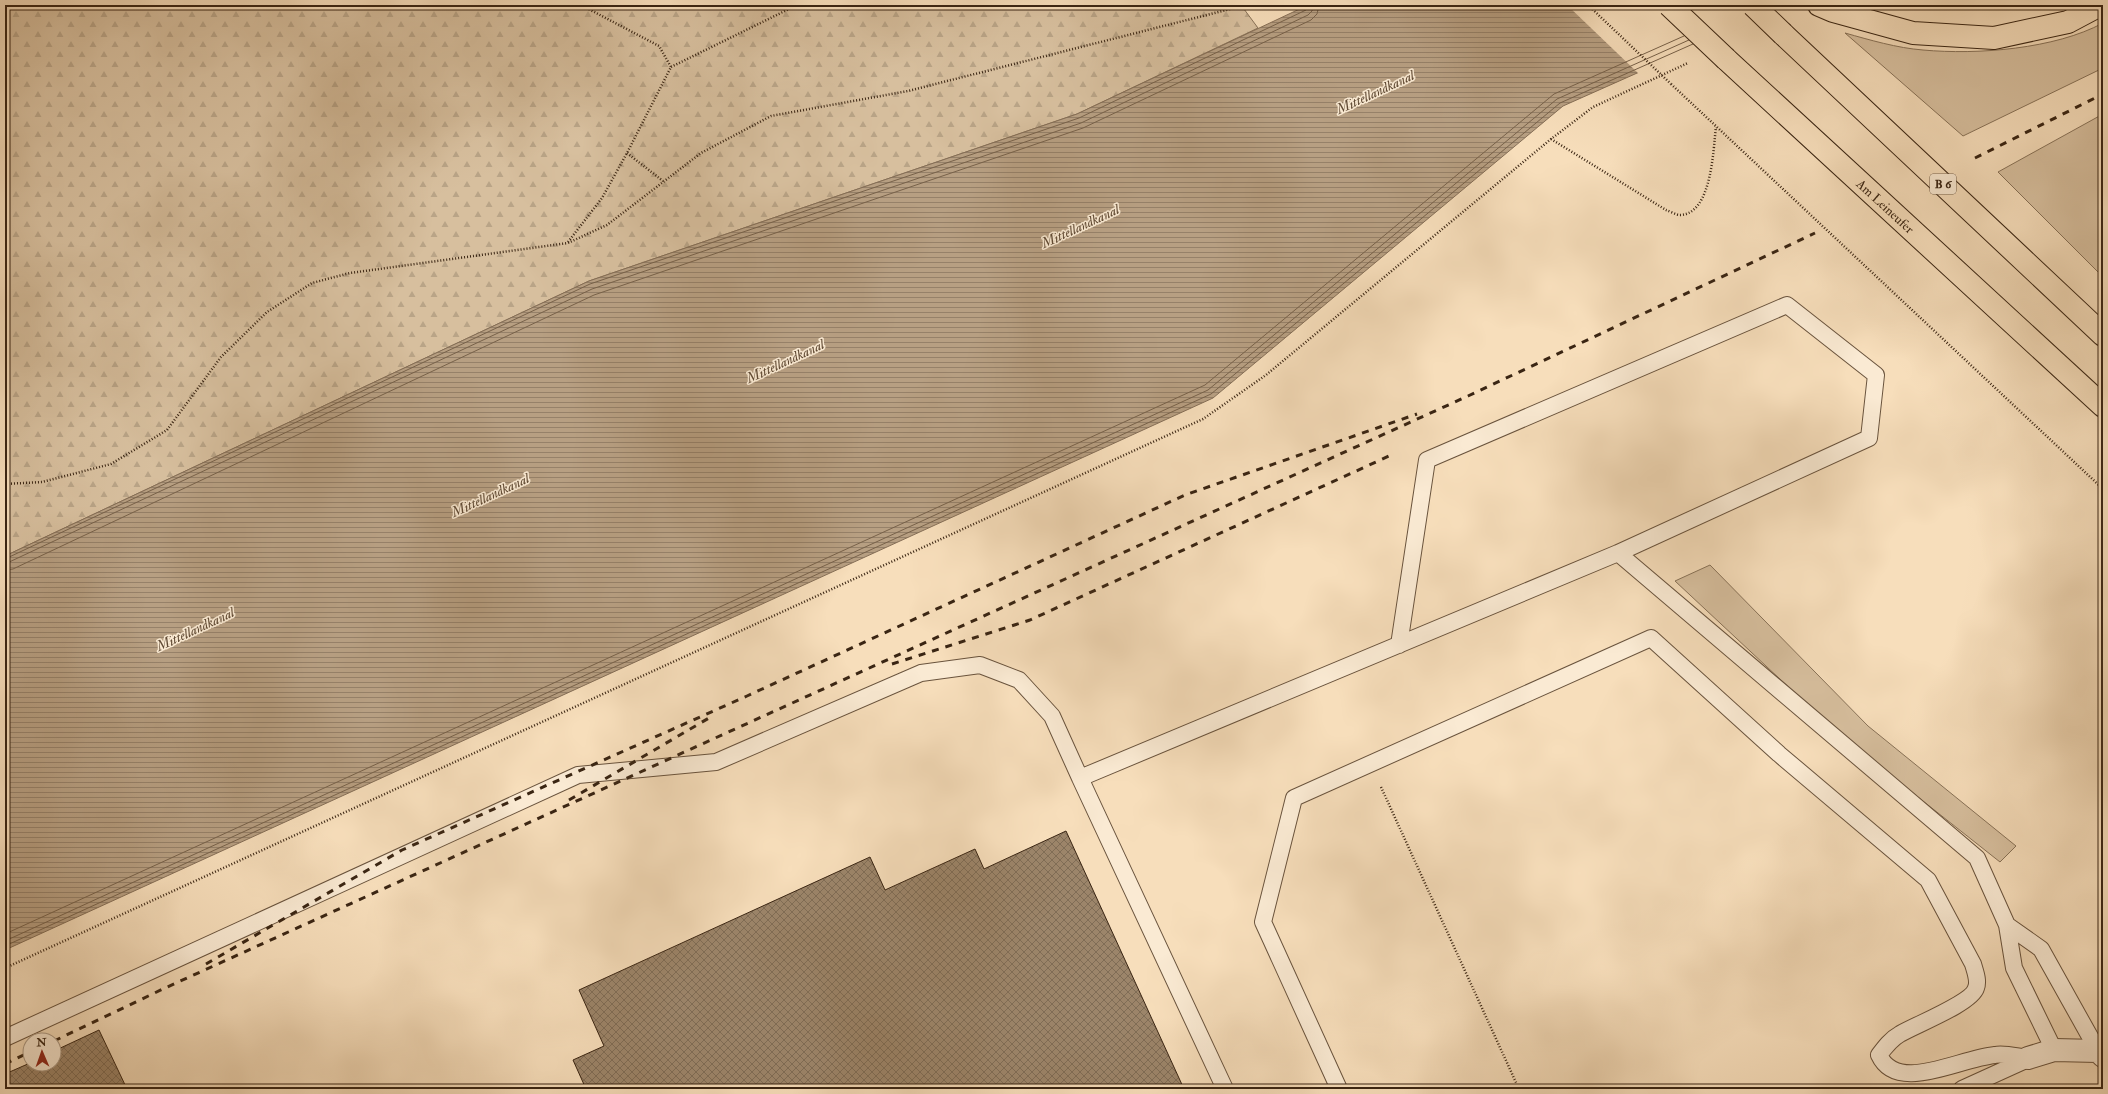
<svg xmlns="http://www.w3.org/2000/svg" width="2108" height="1094" viewBox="0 0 2108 1094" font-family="'IM FELL Double Pica',serif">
	<defs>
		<pattern id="forest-firs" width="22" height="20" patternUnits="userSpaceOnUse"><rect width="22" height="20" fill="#d7bf9e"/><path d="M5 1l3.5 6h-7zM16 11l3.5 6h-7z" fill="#b9a487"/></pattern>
		<pattern id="water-rules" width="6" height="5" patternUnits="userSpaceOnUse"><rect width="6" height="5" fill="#b79f82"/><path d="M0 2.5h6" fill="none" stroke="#968169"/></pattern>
		<pattern id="building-cross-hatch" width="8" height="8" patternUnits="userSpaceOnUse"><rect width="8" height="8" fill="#9c856a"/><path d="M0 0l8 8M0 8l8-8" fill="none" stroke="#806d56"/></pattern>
	</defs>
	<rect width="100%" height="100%" fill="#f7debb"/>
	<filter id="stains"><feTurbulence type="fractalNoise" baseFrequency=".005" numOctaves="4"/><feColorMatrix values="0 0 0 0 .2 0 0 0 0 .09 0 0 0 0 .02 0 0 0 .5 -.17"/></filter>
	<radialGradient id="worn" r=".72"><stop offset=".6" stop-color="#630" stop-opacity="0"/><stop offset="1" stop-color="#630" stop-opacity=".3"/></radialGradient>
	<path fill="#d7bf9e" stroke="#887258" d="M 2103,23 L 2103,68 L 1963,136 L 1845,33 C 1870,40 1897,48 1923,50 C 1977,55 2055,49 2103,23 Z
		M 2103,114 L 2103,277 L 1998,172 Z
		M 1710,565 L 1868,726 L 2016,846 L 2000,862 L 1842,737 L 1675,581 Z"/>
	<path fill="url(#forest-firs)" stroke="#887258" d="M 5,5 L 1241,5 L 1258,28 L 1077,114 L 589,281 L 5,556 Z"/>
	<path fill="url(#water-rules)" stroke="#856e56" d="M 1308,5 L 1790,5 L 1563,106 L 1213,398 L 5,950 L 5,556 L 589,281 L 1077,114 Z"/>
	<path fill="#f7debb" d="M 1567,5 L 1792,5 L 1639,74 Z"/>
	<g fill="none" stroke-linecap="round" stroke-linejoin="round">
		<path stroke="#78624a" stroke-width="1" d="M 5,559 L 590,284 L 1079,118 L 1306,10 L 1308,5
			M 5,564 L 592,289 L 1081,123 L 1308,15 L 1312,11 L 1313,5
			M 5,570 L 13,569 L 594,295 L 1083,128 L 1311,20 L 1317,14 L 1319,5
			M 5,934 L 1205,385 L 1554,94 L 1684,36
			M 5,941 L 1208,390 L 1557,99 L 1689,40
			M 5,946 L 1211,394 L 1560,103 L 1693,44"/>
	</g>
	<path fill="url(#building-cross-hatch)" stroke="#3a2513" d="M 1066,831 L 1184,1089 L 586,1089 L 573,1060 L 604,1046 L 579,990 L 870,857 L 885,890 L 975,849 L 984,869 Z
		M 99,1030 L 127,1089 L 5,1089 L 5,1074 L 30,1063 L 54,1064 L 54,1051 Z"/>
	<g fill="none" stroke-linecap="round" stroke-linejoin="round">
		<defs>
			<path id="lane" d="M 1399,645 L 1427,460 L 1787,305 L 1876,375 L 1869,438 L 1618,553
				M 2007,925 L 2041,949 L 2098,1051
				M 5,1038 L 578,775 L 716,762 L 921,673 L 980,665 L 1019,680 L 1052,716 L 1080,778
				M 1225,1089 L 1080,778 L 1618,553 L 1977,858 L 2007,925 L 2014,968 L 2054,1050
				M 1339,1089 L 1263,922 L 1294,798 L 1651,638 L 1779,754 L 1928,880 L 1973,964 C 1975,971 1979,981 1976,988 C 1972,1003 1915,1025 1900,1034 C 1891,1039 1885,1047 1879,1055 C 1897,1094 1957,1059 1995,1055 C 2005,1053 2018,1057 2028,1058
				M 1962,1089 L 2028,1059"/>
			<path id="street" d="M 2028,1058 L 2054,1050 L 2098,1051 L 2103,1056"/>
			<g id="highway">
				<path d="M 1819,5 L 1833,11 L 1913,33 L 1994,38 L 2068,22 L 2100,5"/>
				<path d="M 1783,34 L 2103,335"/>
				<path id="s1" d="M 1726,59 L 2103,406"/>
			</g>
		</defs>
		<use href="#lane" stroke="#69533d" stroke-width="18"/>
		<use href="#street" stroke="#69533d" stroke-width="24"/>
		<use href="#highway" stroke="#3a2513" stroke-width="24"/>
		<path stroke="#3a2513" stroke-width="2.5" stroke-dasharray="1 2" stroke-linecap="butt" d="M 671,67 L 797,5
			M 1671,84 L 2103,489
			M 1551,139 L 1666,210 C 1670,211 1676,215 1680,215 C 1712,214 1713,150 1716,127
			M 627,153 L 663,181
			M 568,242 L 602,198 L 627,153 L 671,67 L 659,46 L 581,5
			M 5,484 L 42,482 L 111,464 L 167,430 L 221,357 L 267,312 L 312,283 L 350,273 L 568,243 L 607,225 L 701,153 L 771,116 L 908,91 L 1246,5
			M 1381,787 L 1519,1089
			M 5,968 L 1203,419 L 1266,375 L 1551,139 L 1593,107 L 1688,63"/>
		<use href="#lane" stroke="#faead3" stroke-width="16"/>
		<use href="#street" stroke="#faead3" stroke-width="22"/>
		<use href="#highway" stroke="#f7debb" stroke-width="22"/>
		<path stroke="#3a2513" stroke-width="3" stroke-dasharray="7 7" stroke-linecap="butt" d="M 1975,158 L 2103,94
			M 892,664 L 1030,620 L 1389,456
			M 569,800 L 709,718
			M 206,964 L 402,850 L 747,696 L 1185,495 L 1417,414
			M 54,1041 L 165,988 L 1468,396 L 1815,233
			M 5,1064 L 30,1052"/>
		<defs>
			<path id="highway-bridge" d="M 1669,5 L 1726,59
				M 1753,5 L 1783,34"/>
		</defs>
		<use href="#highway-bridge" stroke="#3a2513" stroke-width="24" stroke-linecap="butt"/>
		<path stroke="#3a2513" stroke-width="2.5" stroke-dasharray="1 2" stroke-linecap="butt" d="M 1588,5 L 1671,84"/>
		<use href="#highway-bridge" stroke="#f7debb" stroke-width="22"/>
	</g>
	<g text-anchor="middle" stroke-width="3" stroke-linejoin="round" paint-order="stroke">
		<rect fill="#faead3" stroke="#74604d" stroke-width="1" x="1930" y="174" width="26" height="20" rx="3"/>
		<g font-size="12" font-weight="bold" fill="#3a2513">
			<text x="1943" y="188">B 6</text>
		</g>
		<g font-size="13" fill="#3a2513" stroke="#faead3">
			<text dy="5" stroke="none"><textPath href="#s1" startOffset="217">Am Leineufer</textPath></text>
		</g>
		<g font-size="14" font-style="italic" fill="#604a34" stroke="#faead3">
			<text transform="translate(1375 92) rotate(-25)" y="5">Mittellandkanal</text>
			<text transform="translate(1080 226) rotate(-25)" y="5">Mittellandkanal</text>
			<text transform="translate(785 361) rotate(-25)" y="5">Mittellandkanal</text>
			<text transform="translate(490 495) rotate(-25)" y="5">Mittellandkanal</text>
			<text transform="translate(195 629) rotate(-25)" y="5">Mittellandkanal</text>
		</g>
	</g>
	<rect width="2108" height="1094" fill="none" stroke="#f7debb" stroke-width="20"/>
	<rect x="6" y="6" width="2096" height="1082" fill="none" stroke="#3a2513" stroke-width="2"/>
	<rect x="10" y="10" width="2088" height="1074" fill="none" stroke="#3a2513"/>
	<g transform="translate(42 1052) rotate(358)"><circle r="19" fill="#faead3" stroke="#ad9b86"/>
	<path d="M0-3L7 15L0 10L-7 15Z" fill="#8f2418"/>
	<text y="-6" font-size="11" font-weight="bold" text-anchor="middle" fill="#3a2513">N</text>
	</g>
	<rect width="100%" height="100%" filter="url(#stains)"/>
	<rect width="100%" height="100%" fill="url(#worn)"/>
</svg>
